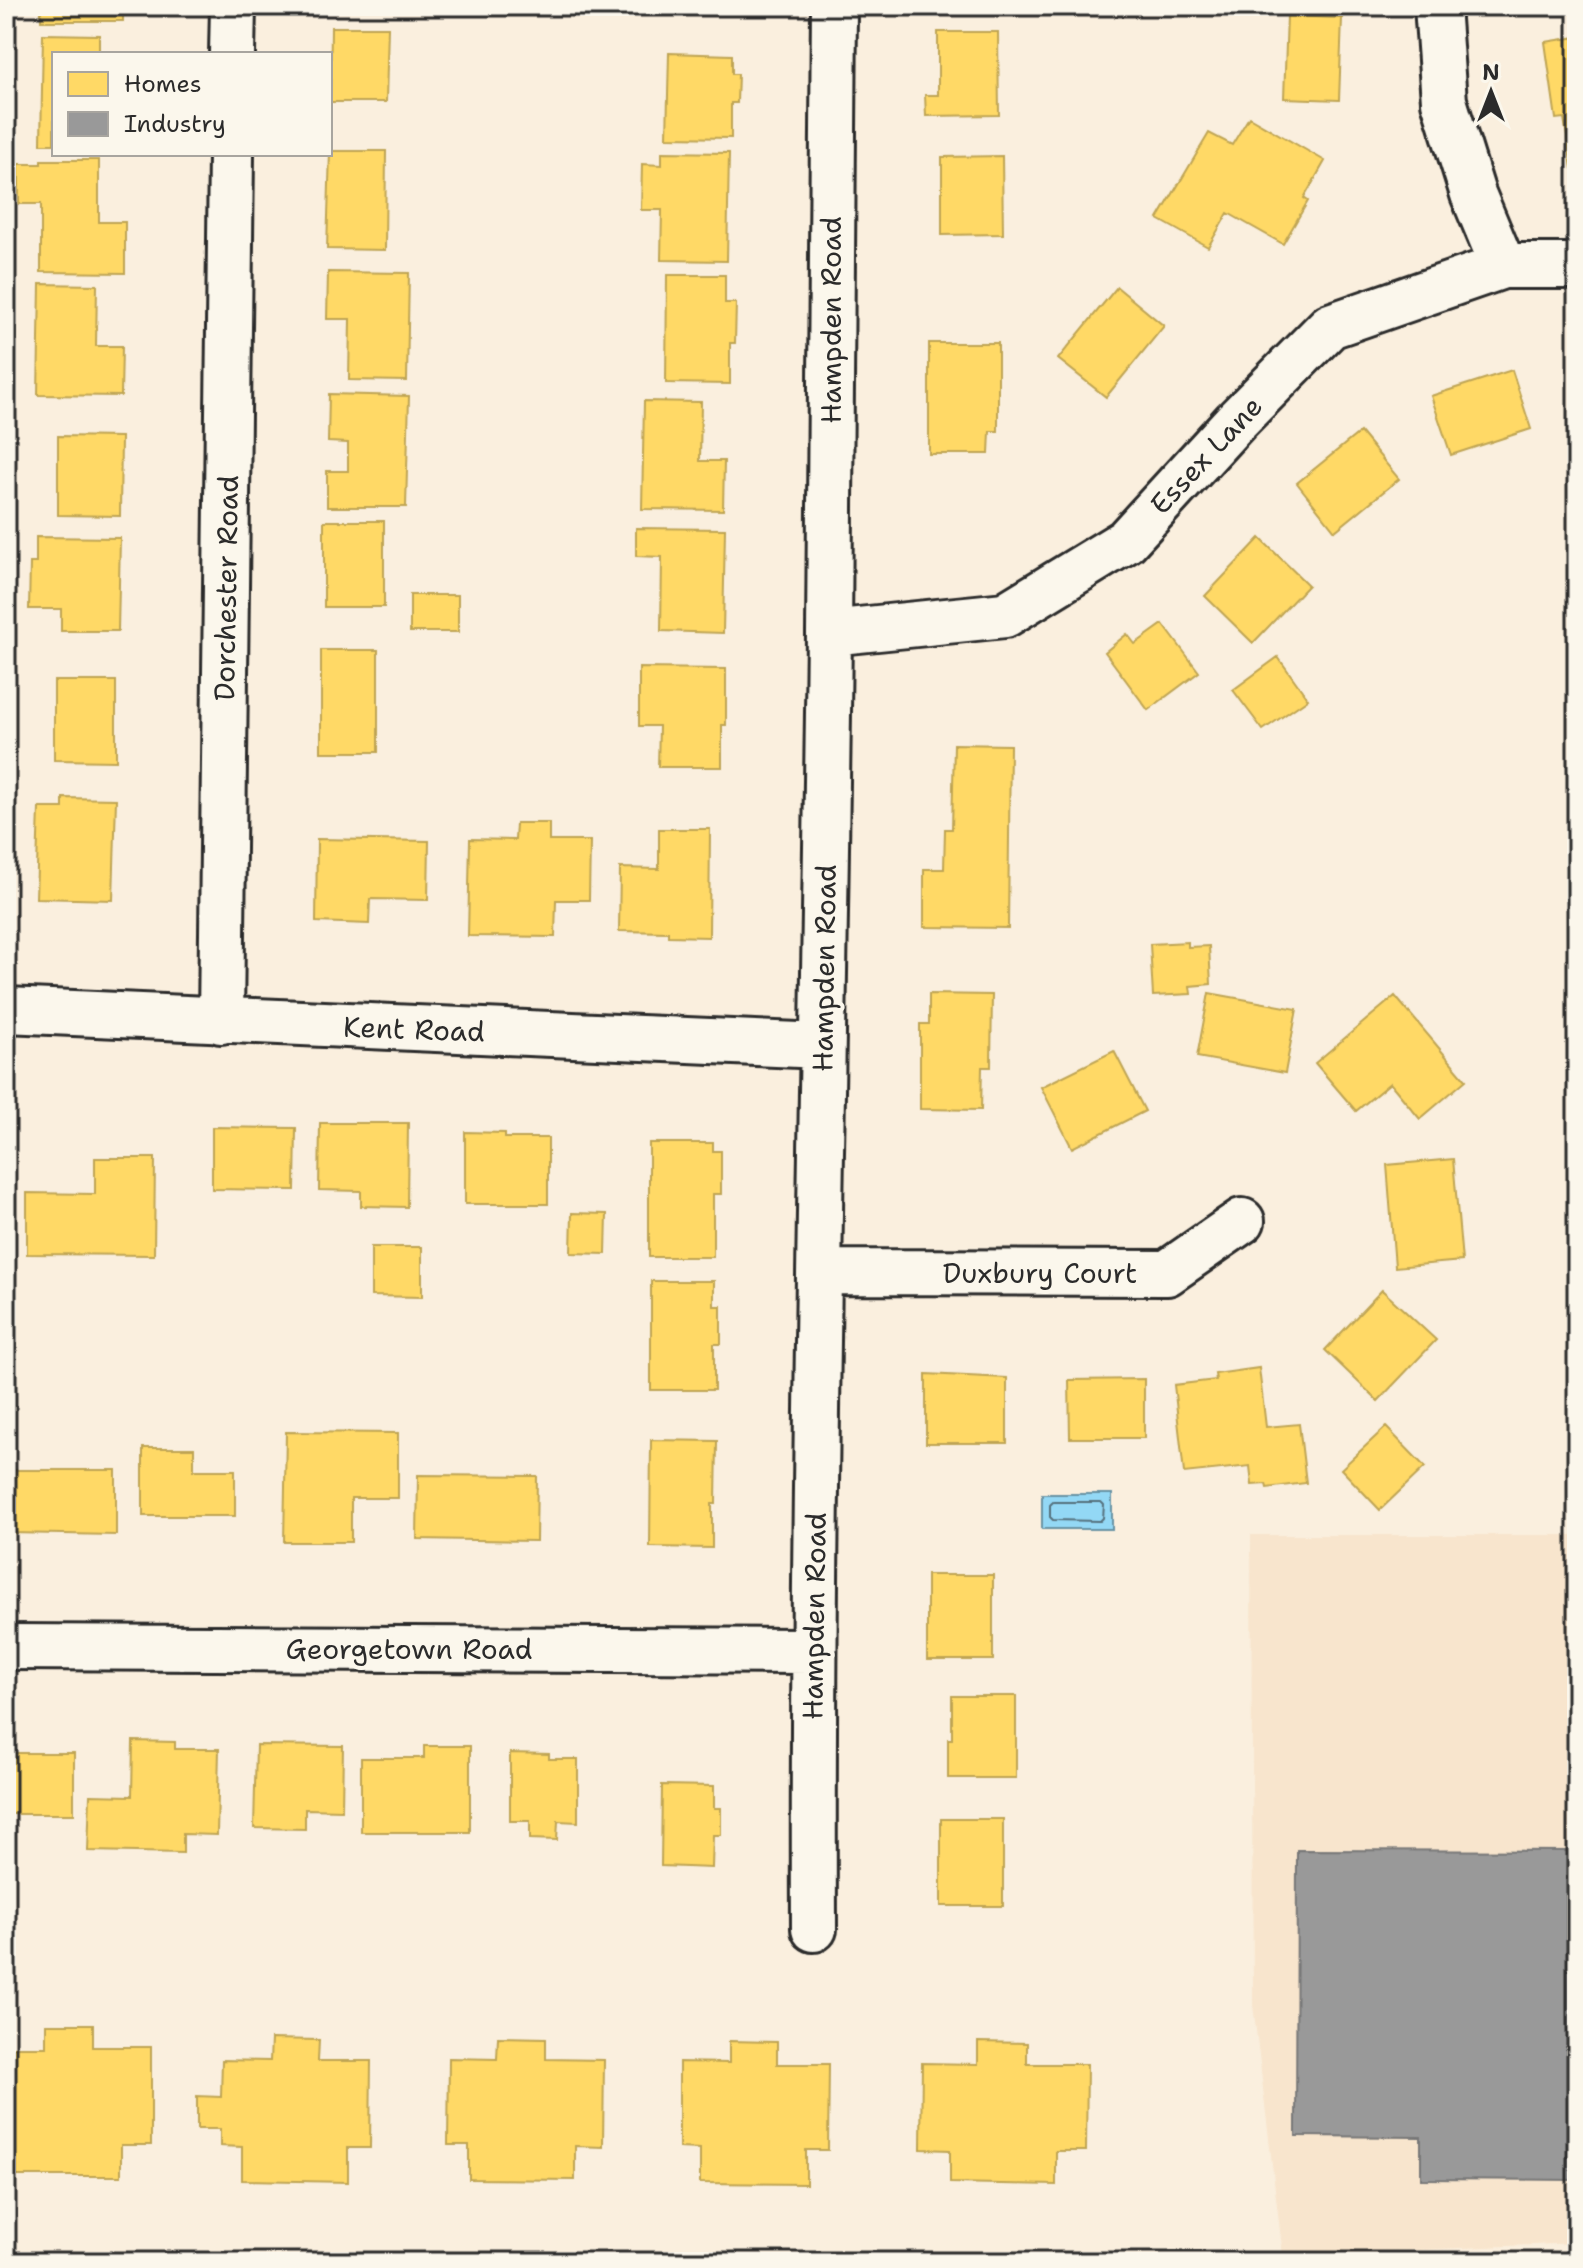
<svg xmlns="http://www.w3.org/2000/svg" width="1583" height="2268" viewBox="0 0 1583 2268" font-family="'Shantell Sans',sans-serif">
	<rect width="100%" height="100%" fill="#faefde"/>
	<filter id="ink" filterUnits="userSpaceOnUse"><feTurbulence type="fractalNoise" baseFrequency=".0125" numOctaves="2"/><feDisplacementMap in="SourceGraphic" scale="16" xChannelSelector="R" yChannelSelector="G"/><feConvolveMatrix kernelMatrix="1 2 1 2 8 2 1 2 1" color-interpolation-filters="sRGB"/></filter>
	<g filter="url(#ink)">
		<path fill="#f8e5cd" d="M 1251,1535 L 1577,1535 L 1577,2243 L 1283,2256 L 1253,2005 Z"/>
		<path fill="#93d8f5" stroke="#6993a4" stroke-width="2" d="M 1042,1494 L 1112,1494 L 1112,1529 L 1042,1529 Z"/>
		<path fill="#ffd966" stroke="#bfa554" stroke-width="2" d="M 41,6 L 123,6 L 123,21 L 41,21 Z
			M 667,6 L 732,6 L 732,12 L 667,11 Z
			M 1287,16 L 1342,18 L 1339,100 L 1284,98 Z
			M 331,27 L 388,27 L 386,102 L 330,102 Z
			M 938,32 L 998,32 L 999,115 L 926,116 L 925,95 L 938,95 Z
			M 43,34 L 99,35 L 99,54 L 54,54 L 54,144 L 41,144 Z
			M 1577,37 L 1577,167 L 1572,168 L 1564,118 L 1556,119 L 1545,42 Z
			M 669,53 L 732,55 L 732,74 L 738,74 L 737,103 L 731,103 L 731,138 L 667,137 Z
			M 1249,117 L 1325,161 L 1304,198 L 1308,201 L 1283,244 L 1228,213 L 1208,247 L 1158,219 L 1209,133 L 1232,145 Z
			M 330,151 L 386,151 L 385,250 L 327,249 Z
			M 662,152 L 729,153 L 727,261 L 661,260 L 662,210 L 641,210 L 642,164 L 662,165 Z
			M 1002,156 L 1003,234 L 942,235 L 942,157 Z
			M 41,160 L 99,160 L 99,222 L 125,222 L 125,273 L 41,272 L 41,204 L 19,204 L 19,164 L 41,164 Z
			M 328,272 L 409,273 L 407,381 L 349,380 L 350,319 L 327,319 Z
			M 667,275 L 725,275 L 725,303 L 736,303 L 735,343 L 730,343 L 730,384 L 666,383 Z
			M 40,284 L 97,285 L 96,346 L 122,346 L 121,396 L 38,395 Z
			M 1117,287 L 1164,326 L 1106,397 L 1058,359 Z
			M 929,343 L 998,343 L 998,431 L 990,431 L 989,454 L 929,454 Z
			M 1572,365 L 1577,365 L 1577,454 L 1573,454 Z
			M 1512,370 L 1531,429 L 1451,455 L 1431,396 Z
			M 329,394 L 409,396 L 406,507 L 327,507 L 327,471 L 348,471 L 348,443 L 328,442 Z
			M 644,401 L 701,402 L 700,461 L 724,461 L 723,510 L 642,509 Z
			M 1360,432 L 1399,479 L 1335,531 L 1297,483 Z
			M 58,436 L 121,437 L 120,516 L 58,515 Z
			M 324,521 L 384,521 L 384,607 L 324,607 Z
			M 636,528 L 725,529 L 723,633 L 661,631 L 662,557 L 636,556 Z
			M 36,537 L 120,538 L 118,631 L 61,631 L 61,609 L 29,609 L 30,563 L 36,563 Z
			M 1260,538 L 1308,585 L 1253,643 L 1205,596 Z
			M 410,595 L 458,595 L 458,632 L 410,632 Z
			M 1163,624 L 1199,672 L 1148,710 L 1105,652 L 1127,634 L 1135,644 Z
			M 321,650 L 378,650 L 378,752 L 321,752 Z
			M 1278,657 L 1308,699 L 1263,730 L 1233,690 Z
			M 639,668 L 726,669 L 726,725 L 722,725 L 722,767 L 658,767 L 659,726 L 639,726 Z
			M 54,681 L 116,681 L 116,761 L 54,760 Z
			M 954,744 L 1010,745 L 1008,928 L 924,927 L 924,869 L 944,869 L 945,829 L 952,829 Z
			M 63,798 L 116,799 L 113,900 L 36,898 L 39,808 L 63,808 Z
			M 516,823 L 549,823 L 549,841 L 590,841 L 589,900 L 556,900 L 555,937 L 468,936 L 470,839 L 515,840 Z
			M 659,829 L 710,829 L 709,937 L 668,936 L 668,932 L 619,931 L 620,868 L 659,869 Z
			M 317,839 L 429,841 L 428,900 L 370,899 L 369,924 L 316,922 Z
			M 1188,942 L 1188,947 L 1209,946 L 1211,984 L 1190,986 L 1191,994 L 1153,996 L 1150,944 Z
			M 1209,993 L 1297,1009 L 1285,1073 L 1197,1057 Z
			M 929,994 L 992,995 L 991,1067 L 982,1067 L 981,1110 L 920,1109 L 920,1024 L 929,1024 Z
			M 1395,996 L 1466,1080 L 1420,1119 L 1390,1083 L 1356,1111 L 1315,1063 Z
			M 1114,1051 L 1145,1111 L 1072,1148 L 1041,1087 Z
			M 320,1123 L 408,1123 L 407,1207 L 361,1206 L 361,1191 L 319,1190 Z
			M 212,1127 L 296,1128 L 295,1190 L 212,1189 Z
			M 465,1132 L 505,1133 L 505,1138 L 548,1138 L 548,1204 L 465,1204 Z
			M 649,1143 L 713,1143 L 713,1151 L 721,1151 L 721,1194 L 713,1194 L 713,1257 L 649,1257 Z
			M 95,1158 L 155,1158 L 154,1255 L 27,1254 L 27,1193 L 95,1194 Z
			M 1453,1159 L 1462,1261 L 1395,1267 L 1387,1165 Z
			M 572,1213 L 607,1214 L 606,1254 L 571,1253 Z
			M 371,1247 L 422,1247 L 422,1297 L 371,1296 Z
			M 651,1281 L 714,1281 L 714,1306 L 721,1306 L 721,1344 L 714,1344 L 714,1390 L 651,1390 Z
			M 1382,1290 L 1436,1340 L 1378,1401 L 1325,1350 Z
			M 1259,1368 L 1266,1427 L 1299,1424 L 1306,1483 L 1267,1488 L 1266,1484 L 1252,1485 L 1250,1466 L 1184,1473 L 1174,1385 L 1216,1380 L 1215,1374 Z
			M 926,1374 L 1007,1378 L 1007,1443 L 926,1443 Z
			M 1144,1379 L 1144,1438 L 1070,1438 L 1069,1380 Z
			M 1386,1427 L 1425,1467 L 1380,1510 L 1341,1469 Z
			M 286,1432 L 398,1433 L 398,1498 L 351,1498 L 351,1542 L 284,1542 Z
			M 651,1440 L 717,1441 L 716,1504 L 712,1504 L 712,1548 L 650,1547 Z
			M 143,1448 L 194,1448 L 194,1470 L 235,1470 L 235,1516 L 143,1516 Z
			M 10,1470 L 116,1470 L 116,1535 L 9,1533 Z
			M 418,1475 L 537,1476 L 536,1541 L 417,1539 Z
			M 927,1575 L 993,1575 L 993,1660 L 927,1660 Z
			M 952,1696 L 1016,1696 L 1016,1778 L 948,1778 L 948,1739 L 952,1739 Z
			M 133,1741 L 175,1742 L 175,1749 L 219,1749 L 217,1835 L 183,1834 L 183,1853 L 88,1851 L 90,1795 L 132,1796 Z
			M 256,1745 L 343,1746 L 342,1810 L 305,1809 L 305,1829 L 254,1828 Z
			M 424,1746 L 470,1746 L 470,1832 L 361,1832 L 361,1758 L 424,1758 Z
			M 6,1753 L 74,1753 L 74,1814 L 6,1814 Z
			M 510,1753 L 549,1754 L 549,1759 L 578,1759 L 578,1822 L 558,1821 L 557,1840 L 530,1839 L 530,1821 L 510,1821 Z
			M 662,1785 L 714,1786 L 714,1808 L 721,1808 L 721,1835 L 713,1835 L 712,1868 L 661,1866 Z
			M 941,1819 L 1003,1819 L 1003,1906 L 941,1906 Z
			M 46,2024 L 93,2024 L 93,2047 L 151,2047 L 151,2145 L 121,2145 L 121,2176 L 15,2176 L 15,2145 L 6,2145 L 6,2047 L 46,2047 Z
			M 498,2037 L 546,2038 L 546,2059 L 604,2060 L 603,2147 L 575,2146 L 575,2180 L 469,2179 L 469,2145 L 448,2145 L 449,2058 L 497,2059 Z
			M 271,2039 L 319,2040 L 318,2061 L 371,2061 L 370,2148 L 348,2148 L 348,2182 L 242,2180 L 242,2147 L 220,2146 L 220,2129 L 197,2129 L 197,2096 L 221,2097 L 222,2060 L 270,2061 Z
			M 729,2041 L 777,2042 L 777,2064 L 829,2064 L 828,2150 L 806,2150 L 806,2184 L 700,2183 L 700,2149 L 679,2148 L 679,2062 L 729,2063 Z
			M 978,2042 L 1027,2043 L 1027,2064 L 1087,2064 L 1086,2151 L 1056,2151 L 1056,2185 L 950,2183 L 950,2150 L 921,2149 L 922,2063 L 978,2064 Z"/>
		<path fill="#999" stroke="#787878" stroke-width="2" d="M 1297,1850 L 1577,1851 L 1577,2180 L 1421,2179 L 1421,2137 L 1296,2136 Z"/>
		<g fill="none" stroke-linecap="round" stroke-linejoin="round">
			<path stroke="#55707c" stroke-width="2" d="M 1053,1502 L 1101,1502 L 1104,1505 L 1103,1518 L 1100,1521 L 1053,1520 L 1050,1517 L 1050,1505 Z"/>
			<defs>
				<path id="minor" d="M 1437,6 L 1444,101 L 1473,194 L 1503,266
					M 232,54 L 233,6
					M 829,633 L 1005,615 L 1126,541 L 1236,421 L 1330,326 L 1503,266 L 1577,266
					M 6,1010 L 822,1046
					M 221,1021 L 231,154
					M 821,1272 L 1167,1273 L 1242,1221
					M 6,1647 L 812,1651
					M 814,1929 C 812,1497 824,1066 829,634 C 832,425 831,215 834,6"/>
			</defs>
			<use href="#minor" stroke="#2b2b2b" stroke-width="50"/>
			<use href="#minor" stroke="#fbf7ec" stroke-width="44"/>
		</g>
	</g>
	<g text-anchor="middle" stroke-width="8" stroke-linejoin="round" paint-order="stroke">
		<g font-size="28" fill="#2b2b2b" stroke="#fbf7ec">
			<text transform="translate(831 320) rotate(-90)" y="10">Hampden Road</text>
			<text transform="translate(1206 455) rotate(-47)" y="10">Essex Lane</text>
			<text transform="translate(226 588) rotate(-89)" y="10">Dorchester Road</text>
			<text transform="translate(824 968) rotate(-89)" y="10">Hampden Road</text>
			<text transform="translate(414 1029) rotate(2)" y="10">Kent Road</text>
			<text x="1040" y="1283">Duxbury Court</text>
			<text transform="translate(814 1616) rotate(-89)" y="10">Hampden Road</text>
			<text x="409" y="1659">Georgetown Road</text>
		</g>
	</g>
	<rect width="1583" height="2268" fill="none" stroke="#fbf7ec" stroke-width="32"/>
	<rect x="16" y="16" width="1551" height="2236" fill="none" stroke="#2b2b2b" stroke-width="3" filter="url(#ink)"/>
	<rect x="52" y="52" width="280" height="104" fill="#fbf7ec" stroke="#a8a59f" stroke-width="2"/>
	<rect x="68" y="72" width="40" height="24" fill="#ffd966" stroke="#a8a59f" stroke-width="2"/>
	<text x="124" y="92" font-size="24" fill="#2b2b2b">Homes</text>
	<rect x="68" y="112" width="40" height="24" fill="#999999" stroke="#a8a59f" stroke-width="2"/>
	<text x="124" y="132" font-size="24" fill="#2b2b2b">Industry</text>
	<g transform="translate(1491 92)" stroke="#fbf7ec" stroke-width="6" paint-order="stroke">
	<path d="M0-6L14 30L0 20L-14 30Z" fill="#2b2b2b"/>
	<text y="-12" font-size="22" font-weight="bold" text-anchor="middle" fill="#2b2b2b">N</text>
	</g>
</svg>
